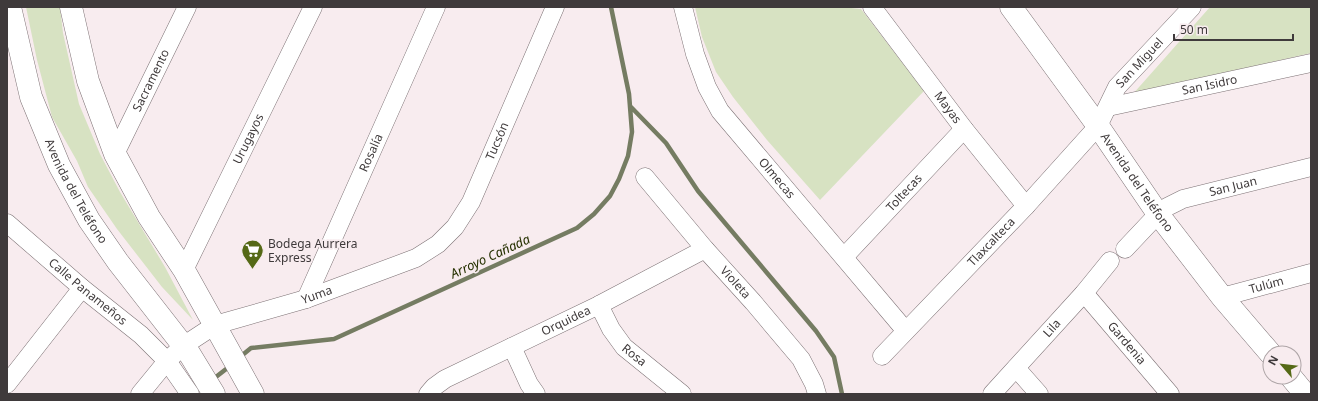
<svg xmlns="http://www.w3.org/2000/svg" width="1318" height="401" viewBox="0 0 1318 401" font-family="'Noto Sans',sans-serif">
	<rect width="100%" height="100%" fill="#f8ecef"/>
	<path fill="#d7e2c2" d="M 26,7 L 60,7 L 63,33 L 79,104 L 100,154 L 120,192 L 165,267 L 193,320 L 162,287 L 117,229 L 88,187 L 77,161 L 52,117 L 37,60 Z
		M 695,7 L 842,7 L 861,9 L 924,91 L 820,200 L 767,140 L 733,97 L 716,72 L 702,37 Z
		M 1210,7 L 1311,7 L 1311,53 L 1132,95 Z"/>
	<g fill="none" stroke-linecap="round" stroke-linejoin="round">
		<path stroke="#757c62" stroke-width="4.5" d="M 630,106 L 666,143 L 698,191 L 816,331 L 834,357 L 842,394
			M 240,357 L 251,348 L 334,339 L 577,228 L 594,214 L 610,196 L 619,179 L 628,156 L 632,132 L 629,94 L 611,7
			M 212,380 L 230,366"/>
		<defs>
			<g id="minor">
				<path id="s1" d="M 683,7 L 695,54 L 707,87 L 720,111 L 905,330"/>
				<path id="s2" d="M 872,7 L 964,129 L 1026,206"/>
				<path id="s3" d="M 1108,107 L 1311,63"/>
				<path id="s4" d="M 115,154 L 187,7"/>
				<path id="s5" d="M 645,177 L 705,249 L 753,302 L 801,359 L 814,384 L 817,394"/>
				<path id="s6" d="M 7,223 L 82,288 L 141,335 L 167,361 L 190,394"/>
				<path id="s7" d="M 1125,249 L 1158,214 L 1167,207 L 1183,199 L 1311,167"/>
				<path id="s8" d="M 844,257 L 964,129"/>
				<path id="s9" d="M 184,270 L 313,7"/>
				<path id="s10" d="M 1084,293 L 1170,394"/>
				<path id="s11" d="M 1222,297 L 1311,273"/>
				<path id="s12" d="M 306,299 L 436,7"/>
				<path id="s13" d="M 599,305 L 611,329 L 624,347 L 682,394"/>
				<path d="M 512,347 L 529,384 L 536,394"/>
				<path id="s14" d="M 882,356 L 1026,206 L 1098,126 L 1117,87 L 1192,7"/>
				<path d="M 1016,368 L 1039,394"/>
				<path d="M 7,384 L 82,288"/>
				<path id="s15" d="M 140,394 L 167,361 L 183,346 L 215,325 L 306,299 L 416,258 L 438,244 L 455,227 L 471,202 L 555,7"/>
				<path id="s16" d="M 428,394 L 434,387 L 445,379 L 599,305 L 705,249"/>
				<path id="s17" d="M 992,394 L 1084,293 L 1110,261"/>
			</g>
			<g id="tertiary">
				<path id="s18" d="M 1011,7 L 1098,126 L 1158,214 L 1222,297 L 1270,353"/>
				<path d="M 1291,377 L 1305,394"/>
			</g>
			<g id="secondary">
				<path id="s19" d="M 10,7 L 31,97 L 59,165 L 89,220 L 118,262 L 189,353 L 214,394"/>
				<path d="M 71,7 L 88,81 L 115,154 L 149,217 L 184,270 L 253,394"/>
			</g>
		</defs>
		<use href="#minor" stroke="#7c7174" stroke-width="19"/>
		<use href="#tertiary" stroke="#7c7174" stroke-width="23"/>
		<use href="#secondary" stroke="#7c7174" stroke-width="23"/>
		<use href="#minor" stroke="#fff" stroke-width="18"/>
		<use href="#tertiary" stroke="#fff" stroke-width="22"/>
		<use href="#secondary" stroke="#fff" stroke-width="22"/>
	</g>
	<defs>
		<symbol id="supermarket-pin" viewBox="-11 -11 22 30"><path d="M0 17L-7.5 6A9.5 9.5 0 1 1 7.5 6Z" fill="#556916" stroke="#f8ecef"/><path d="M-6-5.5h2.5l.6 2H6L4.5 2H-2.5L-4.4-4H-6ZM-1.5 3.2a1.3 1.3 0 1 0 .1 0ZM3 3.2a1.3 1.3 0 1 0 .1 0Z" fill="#fff"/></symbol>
	</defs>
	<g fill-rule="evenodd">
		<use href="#supermarket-pin" x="240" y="238" width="25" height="34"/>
	</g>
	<g text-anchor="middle" stroke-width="3.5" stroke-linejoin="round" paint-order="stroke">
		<g font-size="12" fill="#3f3a3b" stroke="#f8ecef">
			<text dy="4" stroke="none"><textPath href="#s14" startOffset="392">San Miguel</textPath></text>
			<text dy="4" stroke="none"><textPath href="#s4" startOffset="82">Sacramento</textPath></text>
			<text dy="4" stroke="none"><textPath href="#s3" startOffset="104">San Isidro</textPath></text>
			<text dy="4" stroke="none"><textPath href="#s2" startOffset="126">Mayas</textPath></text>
			<text dy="4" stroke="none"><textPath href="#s9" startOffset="146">Urugayos</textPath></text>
			<text dy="4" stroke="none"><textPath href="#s15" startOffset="461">Tucsón</textPath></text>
			<text dy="4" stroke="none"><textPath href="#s12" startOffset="160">Rosalía</textPath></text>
			<text dy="4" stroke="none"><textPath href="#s1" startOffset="199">Olmecas</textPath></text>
			<text dy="4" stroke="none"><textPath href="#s18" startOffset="216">Avenida del Teléfono</textPath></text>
			<text dy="4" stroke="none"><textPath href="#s7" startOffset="129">San Juan</textPath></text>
			<text dy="4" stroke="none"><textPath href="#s19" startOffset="197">Avenida del Teléfono</textPath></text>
			<text dy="4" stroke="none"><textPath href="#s8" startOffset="88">Toltecas</textPath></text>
			<text dy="4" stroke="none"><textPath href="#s14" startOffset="158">Tlaxcalteca</textPath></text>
			<text dy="4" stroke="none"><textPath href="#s5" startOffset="139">Violeta</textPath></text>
			<text dy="4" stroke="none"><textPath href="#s11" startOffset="46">Tulúm</textPath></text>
			<text dy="4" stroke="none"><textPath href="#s6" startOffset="106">Calle Panameños</textPath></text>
			<text dy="4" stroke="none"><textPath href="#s15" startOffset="209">Yuma</textPath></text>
			<text dy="4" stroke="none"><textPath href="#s16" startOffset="157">Orquidea</textPath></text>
			<text dy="4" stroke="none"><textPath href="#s17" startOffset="89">Lila</textPath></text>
			<text dy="4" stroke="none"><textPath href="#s10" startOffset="66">Gardenia</textPath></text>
			<text dy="4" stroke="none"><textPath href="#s13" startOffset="62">Rosa</textPath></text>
		</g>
		<g font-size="12" fill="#3f3a3b" stroke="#f8ecef" text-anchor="start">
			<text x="268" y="248">Bodega Aurrera<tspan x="268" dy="14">Express</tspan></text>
		</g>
		<g font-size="13" font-style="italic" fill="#263101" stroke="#f8ecef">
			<text transform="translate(490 256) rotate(-25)" y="5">Arroyo Cañada</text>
		</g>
	</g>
	<rect width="1318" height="401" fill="none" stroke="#3f3a3b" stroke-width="16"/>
	<g transform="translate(1282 365) rotate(298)"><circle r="19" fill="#f8ecef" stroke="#aea5a7"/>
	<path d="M0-3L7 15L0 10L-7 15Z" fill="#556916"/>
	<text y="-6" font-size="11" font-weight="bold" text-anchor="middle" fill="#3f3a3b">N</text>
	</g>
	<path d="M1174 34v6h119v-6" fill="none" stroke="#3f3a3b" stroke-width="2"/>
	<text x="1180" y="34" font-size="12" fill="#3f3a3b" stroke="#f8ecef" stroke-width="3" paint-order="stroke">50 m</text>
</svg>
